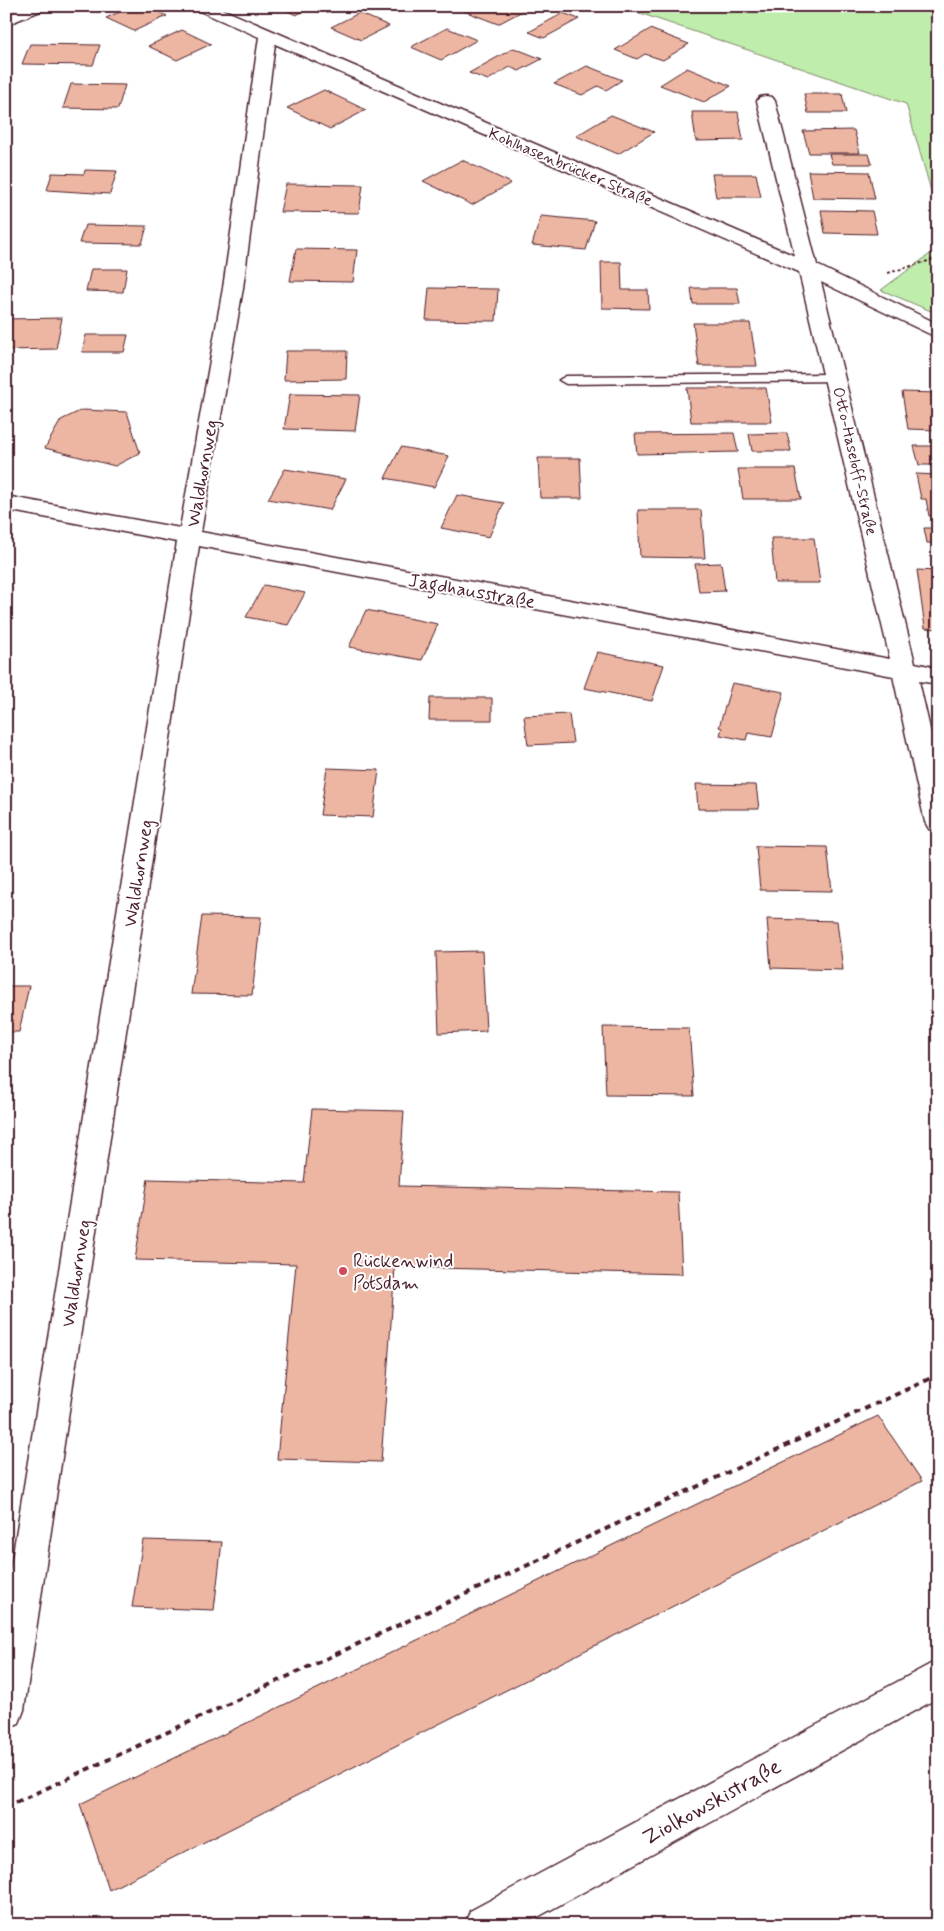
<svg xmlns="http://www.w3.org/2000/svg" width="944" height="1931" viewBox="0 0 944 1931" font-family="Mynerve,sans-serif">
	<rect width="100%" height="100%" fill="#fff"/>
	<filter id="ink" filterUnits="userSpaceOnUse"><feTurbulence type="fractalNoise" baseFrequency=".02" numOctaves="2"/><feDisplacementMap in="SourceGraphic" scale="10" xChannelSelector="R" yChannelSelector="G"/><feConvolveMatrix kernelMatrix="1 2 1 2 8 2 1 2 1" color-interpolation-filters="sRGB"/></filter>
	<g filter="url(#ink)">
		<path fill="#beedac" stroke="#84866c" d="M 619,6 L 938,6 L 938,215 L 906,104 Z
			M 938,248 L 938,314 L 881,290 Z"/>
		<path fill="#edb6a2" stroke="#4a1f2b" d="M 133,6 L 146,6 L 167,16 L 134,31 L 106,18 Z
			M 277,6 L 315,6 L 296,15 Z
			M 472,6 L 524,6 L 528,8 L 498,24 L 464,11 Z
			M 359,13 L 389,26 L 361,40 L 331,27 Z
			M 563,13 L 579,19 L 544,38 L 529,32 Z
			M 447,28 L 477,40 L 441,60 L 411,47 Z
			M 650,29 L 689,44 L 663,60 L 645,54 L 637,59 L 615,50 Z
			M 182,30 L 211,44 L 177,60 L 148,46 Z
			M 30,44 L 100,45 L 93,65 L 22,64 Z
			M 514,48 L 542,59 L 519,71 L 510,67 L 488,80 L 469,73 Z
			M 587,66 L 622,80 L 606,90 L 598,86 L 582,95 L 554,84 Z
			M 687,68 L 731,86 L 704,102 L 660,85 Z
			M 71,84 L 125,85 L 118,109 L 63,108 Z
			M 324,90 L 366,110 L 330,129 L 287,108 Z
			M 804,94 L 842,94 L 846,113 L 808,113 Z
			M 692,112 L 738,112 L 743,140 L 696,141 Z
			M 611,115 L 654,132 L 618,154 L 576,136 Z
			M 854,130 L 860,153 L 809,153 L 803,131 Z
			M 829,154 L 869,154 L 872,164 L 832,164 Z
			M 462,160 L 511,183 L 472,205 L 423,181 Z
			M 85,170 L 117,171 L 110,194 L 47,190 L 52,173 L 84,174 Z
			M 808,171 L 869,172 L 875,199 L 813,198 Z
			M 712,174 L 756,174 L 761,197 L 716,197 Z
			M 286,184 L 363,185 L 359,213 L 280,212 Z
			M 821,210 L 872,211 L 877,234 L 825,233 Z
			M 541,216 L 595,221 L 586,250 L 532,245 Z
			M 85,225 L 147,226 L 142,244 L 79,243 Z
			M 296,249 L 357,250 L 353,282 L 290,281 Z
			M 601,262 L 621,262 L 622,290 L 648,290 L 649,309 L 602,308 Z
			M 91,269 L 127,269 L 123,292 L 86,291 Z
			M 429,288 L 498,289 L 496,321 L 426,320 Z
			M 691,288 L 737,288 L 740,304 L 693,304 Z
			M 62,318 L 56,349 L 6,350 L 6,319 Z
			M 693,323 L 750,323 L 757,366 L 699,366 Z
			M 86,335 L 128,335 L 124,352 L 82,352 Z
			M 286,351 L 347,351 L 346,379 L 284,380 Z
			M 687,388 L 766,388 L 772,422 L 691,422 Z
			M 902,392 L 938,393 L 938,430 L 908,429 Z
			M 290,394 L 360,395 L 355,431 L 284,429 Z
			M 82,410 L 127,412 L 140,453 L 115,466 L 45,448 L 61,420 Z
			M 734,433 L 738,452 L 637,454 L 635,434 Z
			M 787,433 L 791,451 L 752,451 L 749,434 Z
			M 914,446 L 938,446 L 938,465 L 919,465 Z
			M 401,447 L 449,456 L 434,487 L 385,478 Z
			M 538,458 L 580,458 L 582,498 L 540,498 Z
			M 285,469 L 346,479 L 330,510 L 268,499 Z
			M 738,469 L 795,469 L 801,499 L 743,499 Z
			M 916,474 L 938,475 L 938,516 L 929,516 L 926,499 L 921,499 Z
			M 457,495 L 504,503 L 489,537 L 441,528 Z
			M 638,510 L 701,510 L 705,558 L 640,557 Z
			M 924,528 L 938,528 L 938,543 L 927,543 Z
			M 771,538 L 814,538 L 820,583 L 775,583 Z
			M 721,563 L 725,591 L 699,592 L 695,564 Z
			M 917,570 L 938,571 L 938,629 L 925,628 Z
			M 264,585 L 305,593 L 288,625 L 246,617 Z
			M 366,610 L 438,624 L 422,660 L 349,647 Z
			M 597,652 L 664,665 L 652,701 L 584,688 Z
			M 732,683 L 784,692 L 772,737 L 748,733 L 746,740 L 720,735 L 722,728 L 719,727 Z
			M 430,698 L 492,698 L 492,720 L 429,720 Z
			M 569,714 L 573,743 L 528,745 L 524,716 Z
			M 327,768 L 379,770 L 373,817 L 320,815 Z
			M 696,784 L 756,785 L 759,809 L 698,809 Z
			M 756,846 L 827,847 L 832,891 L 760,890 Z
			M 202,916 L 261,917 L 252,995 L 191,994 Z
			M 767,919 L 837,921 L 843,970 L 771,968 Z
			M 482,951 L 486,1031 L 439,1033 L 436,952 Z
			M 6,986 L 29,986 L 19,1032 L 6,1032 Z
			M 603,1027 L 689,1028 L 694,1096 L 606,1095 Z
			M 312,1109 L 404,1111 L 399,1186 L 678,1192 L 682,1274 L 395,1267 L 381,1462 L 277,1459 L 296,1264 L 135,1260 L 148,1179 L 304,1183 Z
			M 878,1416 L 922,1481 L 109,1890 L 80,1804 Z
			M 143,1540 L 222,1542 L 214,1610 L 132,1607 Z"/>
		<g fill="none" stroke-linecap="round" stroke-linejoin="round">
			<defs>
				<path id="lane" d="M 836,374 L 843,378 L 841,381 L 566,384 L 559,380 L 566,376 Z"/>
				<path id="street" d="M 193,6 L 215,6 L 795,256 L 757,101 L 760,97 L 766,96 L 772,97 L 775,101 L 817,265 L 938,324 L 938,338 L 821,282 L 915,663 L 938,668 L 938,684 L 919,681 L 938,764 L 938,831 L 929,829 L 925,822 L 893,676 L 199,546 L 24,1710 L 19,1723 L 6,1728 L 6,1597 L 177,542 L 6,510 L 6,496 L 180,528 L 223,288 L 259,37 L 195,9 ZM 275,44 L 799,272 L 890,659 L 201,532 L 243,288 Z
					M 938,1660 L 938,1698 L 523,1925 L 465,1925 L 470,1911 Z"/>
				<path id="secondary" d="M 24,6 L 47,6 L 45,9 L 6,25 L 6,14 Z"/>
			</defs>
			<use href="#lane" stroke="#4a1f2b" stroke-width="3"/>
			<use href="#street" stroke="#4a1f2b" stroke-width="3"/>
			<use href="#secondary" stroke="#4a1f2b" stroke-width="3"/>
			<path stroke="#4a1f2b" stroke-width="2" stroke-dasharray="3 2.5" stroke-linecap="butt" d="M 888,273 L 938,258"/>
			<path stroke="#4a1f2b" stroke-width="4" stroke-dasharray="6 5" stroke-linecap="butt" d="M 6,1807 L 938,1375"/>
			<use href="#lane" fill="#fff" fill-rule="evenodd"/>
			<use href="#street" fill="#fff" fill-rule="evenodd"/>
			<use href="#secondary" fill="#fff" fill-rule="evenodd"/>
		</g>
	</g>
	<circle fill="#d1495b" stroke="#fff" stroke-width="2" cx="343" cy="1271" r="5"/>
	<g text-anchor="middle" stroke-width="4" stroke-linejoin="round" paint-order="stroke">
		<g font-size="16" fill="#4a1f2b" stroke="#fff">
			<text transform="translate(571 166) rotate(23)" y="6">Kohlhasenbrücker Straße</text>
			<text transform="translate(856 461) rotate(77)" y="6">Otto-Haseloff-Straße</text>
		</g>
		<g font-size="19" fill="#4a1f2b" stroke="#fff">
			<text transform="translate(201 473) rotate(-80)" y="7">Waldhornweg</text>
			<text transform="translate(472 590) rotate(10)" y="7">Jagdhausstraße</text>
			<text transform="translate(137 873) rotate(-81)" y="7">Waldhornweg</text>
			<text transform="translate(75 1273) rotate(-81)" y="7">Waldhornweg</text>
		</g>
		<g font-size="19" fill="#4a1f2b" stroke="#fff" text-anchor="start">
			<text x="353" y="1267">Rückenwind<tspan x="353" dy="22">Potsdam</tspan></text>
		</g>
		<g font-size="22" fill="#4a1f2b" stroke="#fff">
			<text transform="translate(711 1801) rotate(-29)" y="8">Ziolkowskistraße</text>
		</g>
	</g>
	<rect width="944" height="1931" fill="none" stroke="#fff" stroke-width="25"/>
	<rect x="12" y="12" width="919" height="1906" fill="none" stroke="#4a1f2b" stroke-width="2" filter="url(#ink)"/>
</svg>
